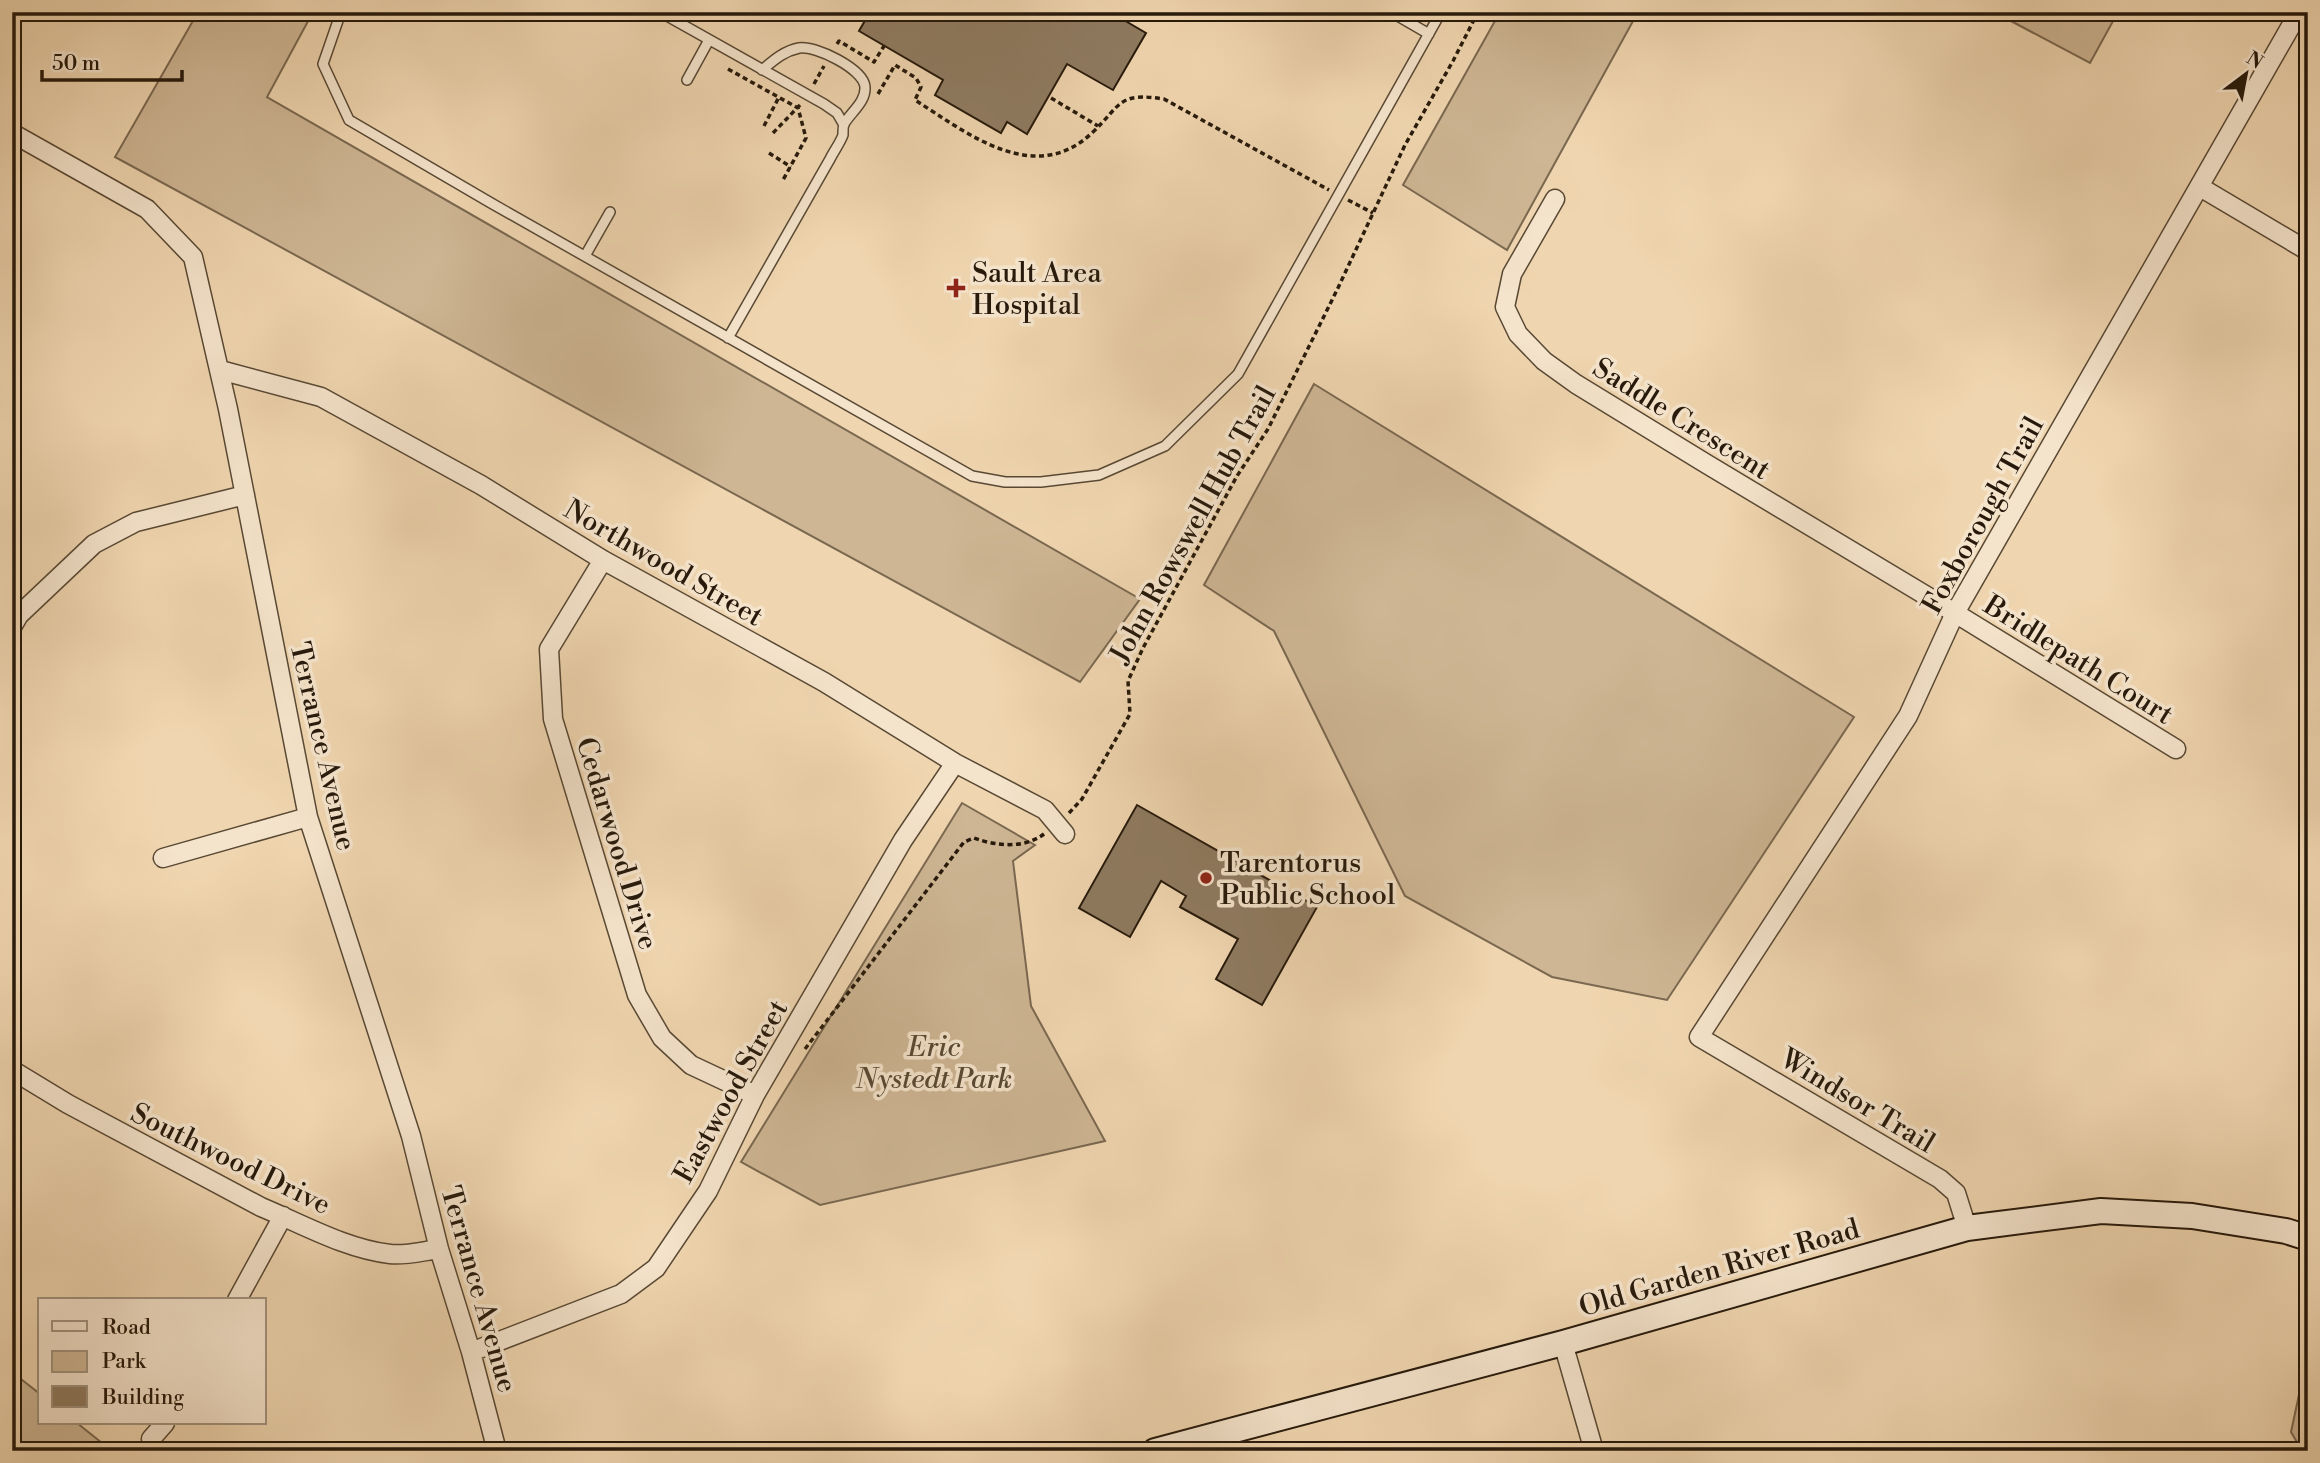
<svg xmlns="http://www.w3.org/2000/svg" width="2320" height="1463" viewBox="0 0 2320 1463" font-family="'Libre Bodoni',serif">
	<rect width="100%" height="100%" fill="#f0d6b0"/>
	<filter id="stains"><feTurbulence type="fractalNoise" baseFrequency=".00286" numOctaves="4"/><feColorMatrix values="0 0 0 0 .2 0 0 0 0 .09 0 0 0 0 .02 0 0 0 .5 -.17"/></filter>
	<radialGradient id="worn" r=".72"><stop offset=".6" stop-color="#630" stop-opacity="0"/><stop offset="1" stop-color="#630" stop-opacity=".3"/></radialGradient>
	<path fill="#ceb694" stroke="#7a6850" stroke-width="2" d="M 198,12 L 313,12 L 267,97 L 1140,599 L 1080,682 L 115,157 Z
		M 1500,12 L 1638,12 L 1507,250 L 1403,185 Z
		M 1994,12 L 2118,12 L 2090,63 Z
		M 1314,384 L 1854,717 L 1667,1000 L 1552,977 L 1405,896 L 1274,631 L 1204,585 Z
		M 962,803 L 1035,845 L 1013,861 L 1031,1006 L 1105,1141 L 820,1205 L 741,1162 Z
		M 2308,1369 L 2308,1451 L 2301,1449 L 2291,1432 L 2303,1376 Z
		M 12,1372 L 40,1394 L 40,1423 L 77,1423 L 112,1451 L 12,1451 Z"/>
	<path fill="#8f7b61" stroke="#26190b" stroke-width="2" d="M 870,12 L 1110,12 L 1146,33 L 1113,90 L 1067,64 L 1027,134 L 1007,122 L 1001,133 L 935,95 L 943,80 L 859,31 Z
		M 1137,805 L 1317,907 L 1262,1005 L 1216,979 L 1238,939 L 1180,907 L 1186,896 L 1161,881 L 1130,937 L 1079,908 Z"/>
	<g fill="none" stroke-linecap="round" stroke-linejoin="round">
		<defs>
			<path id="lane" d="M 341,12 L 323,64 L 349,120 L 491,203 L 972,476 L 1005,482 L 1041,482 L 1099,475 L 1165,446 L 1238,374 L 1441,12
				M 660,12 L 824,104 L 837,113 L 844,125
				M 1391,12 L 1429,34
				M 687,80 L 709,40
				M 585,256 L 610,212
				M 728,338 L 830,159 C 834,151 840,143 843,135 C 843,132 843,126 844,124 C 851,112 866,102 865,87 C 864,69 815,45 799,48 C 784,51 774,60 762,70"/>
			<path id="street" d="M 12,133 L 147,209 L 193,257 L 228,409 L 308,817 L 411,1136 L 439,1249 L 471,1352 L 497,1451
				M 2200,187 L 2308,251
				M 1555,199 L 1512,274 L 1505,307 L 1518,334 L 1544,361 L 1576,384 L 1705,463 L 1955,613 L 2176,749
				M 220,370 L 321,397 L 481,485 L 603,560 L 824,682 L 955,763 L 1045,810 L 1065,834
				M 603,560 L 549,649 L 553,719 L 637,995 L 662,1038 L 691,1065 L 755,1095
				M 12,627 L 19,615 L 94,544 L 136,522 L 245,495
				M 163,858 L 308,817
				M 12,1070 L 68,1104 L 261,1207 C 302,1224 346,1249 390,1254 C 405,1256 423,1251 439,1249
				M 1967,1228 L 1956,1193 L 1940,1179 L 1699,1037 L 1908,716 L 1955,613 L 2299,12
				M 237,1300 L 283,1216
				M 1563,1343 L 1594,1451
				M 471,1352 L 621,1294 L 656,1268 L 708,1191 L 755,1095 L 903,840 L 955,763
				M 151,1439 L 165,1423"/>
			<path id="secondary" d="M 1155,1451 L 1563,1343 L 1967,1228 L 2101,1211 L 2192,1216 L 2286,1231 L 2308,1238"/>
		</defs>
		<use href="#lane" stroke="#584834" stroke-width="12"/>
		<use href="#street" stroke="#584834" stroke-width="21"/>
		<use href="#secondary" stroke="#26190b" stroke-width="28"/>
		<path stroke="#26190b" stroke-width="3.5" stroke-dasharray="5 3.5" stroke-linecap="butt" d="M 837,44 L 839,41 L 874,62 L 884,46
			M 728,69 L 798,108 L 806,138 L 783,180
			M 814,84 L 824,66
			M 878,94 L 895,65 L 916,78 L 921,87 L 915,100 C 967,133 1035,188 1093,132 C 1122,104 1118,92 1164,99 L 1329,190
			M 1051,98 L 1098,126
			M 764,126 L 779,97
			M 773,133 L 800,105
			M 769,153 L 791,167
			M 1348,200 L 1373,213
			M 1069,813 L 1082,799 L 1130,714 L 1128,681 L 1143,648 L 1237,476 L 1268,429 L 1337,290 L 1405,145 L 1453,61 L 1478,12
			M 805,1049 L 964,842 L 974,838 C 996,846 1024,849 1044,834"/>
		<use href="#lane" stroke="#f5e4cc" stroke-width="9"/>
		<use href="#street" stroke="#f5e4cc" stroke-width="18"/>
		<use href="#secondary" stroke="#f5e4cc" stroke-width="24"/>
	</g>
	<g fill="#8f2418" stroke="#f5e4cc" stroke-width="2.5">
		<path d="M952.5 277.5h7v7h7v7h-7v7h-7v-7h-7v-7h7z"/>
		<circle cx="1206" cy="878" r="7"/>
	</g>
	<g text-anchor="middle" stroke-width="7" stroke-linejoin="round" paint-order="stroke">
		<g font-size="28" fill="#26190b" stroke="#f5e4cc" text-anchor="start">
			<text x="972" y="282">Sault Area<tspan x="972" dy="32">Hospital</tspan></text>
			<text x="1220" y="872">Tarentorus<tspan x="1220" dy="32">Public School</tspan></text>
		</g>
		<g font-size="28" fill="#26190b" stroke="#f5e4cc">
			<text transform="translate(1682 418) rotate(32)" y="10">Saddle Crescent</text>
			<text transform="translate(1982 515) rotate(-61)" y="10">Foxborough Trail</text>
			<text transform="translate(1192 524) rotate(-61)" y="10">John Rowswell Hub Trail</text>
			<text transform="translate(664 562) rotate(30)" y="10">Northwood Street</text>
			<text transform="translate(2079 659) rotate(32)" y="10">Bridlepath Court</text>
			<text transform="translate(324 746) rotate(77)" y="10">Terrance Avenue</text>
			<text transform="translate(618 843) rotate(73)" y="10">Cedarwood Drive</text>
			<text transform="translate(730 1091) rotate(-61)" y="10">Eastwood Street</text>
			<text transform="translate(1858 1100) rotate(31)" y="10">Windsor Trail</text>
			<text transform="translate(231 1158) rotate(26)" y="10">Southwood Drive</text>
			<text transform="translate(1719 1267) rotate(-16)" y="10">Old Garden River Road</text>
			<text transform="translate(480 1289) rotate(74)" y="10">Terrance Avenue</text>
		</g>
		<g font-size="28" font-style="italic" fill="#584834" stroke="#f5e4cc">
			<text x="934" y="1056">Eric<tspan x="934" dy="32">Nystedt Park</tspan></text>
		</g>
	</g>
	<rect width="2320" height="1463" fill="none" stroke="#f0d6b0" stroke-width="42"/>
	<rect x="14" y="14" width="2292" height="1435" fill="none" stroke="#26190b" stroke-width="3.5"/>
	<rect x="21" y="21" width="2278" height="1421" fill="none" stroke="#26190b" stroke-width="2"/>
	<rect x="38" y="1298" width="228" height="126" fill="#f5e4cc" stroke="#a2937f" stroke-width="2"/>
	<rect x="52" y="1321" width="35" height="10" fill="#f5e4cc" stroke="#a2937f" stroke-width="2"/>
	<text x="102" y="1334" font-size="21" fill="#26190b">Road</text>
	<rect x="52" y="1351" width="35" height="21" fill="#ceb694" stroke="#a2937f" stroke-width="2"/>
	<text x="102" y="1368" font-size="21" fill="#26190b">Park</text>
	<rect x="52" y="1386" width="35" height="21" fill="#8f7b61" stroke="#a2937f" stroke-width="2"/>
	<text x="102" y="1404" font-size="21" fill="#26190b">Building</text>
	<g transform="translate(2246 74) rotate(32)" stroke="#f5e4cc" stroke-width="5" paint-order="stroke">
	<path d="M0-5L12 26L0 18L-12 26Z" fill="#26190b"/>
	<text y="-10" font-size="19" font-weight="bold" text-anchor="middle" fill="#26190b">N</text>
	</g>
	<path d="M42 70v10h140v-10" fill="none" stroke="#26190b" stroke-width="3.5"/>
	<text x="52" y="70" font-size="21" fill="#26190b" stroke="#f5e4cc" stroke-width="5" paint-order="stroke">50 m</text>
	<rect width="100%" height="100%" filter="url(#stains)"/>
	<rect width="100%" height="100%" fill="url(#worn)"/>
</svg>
